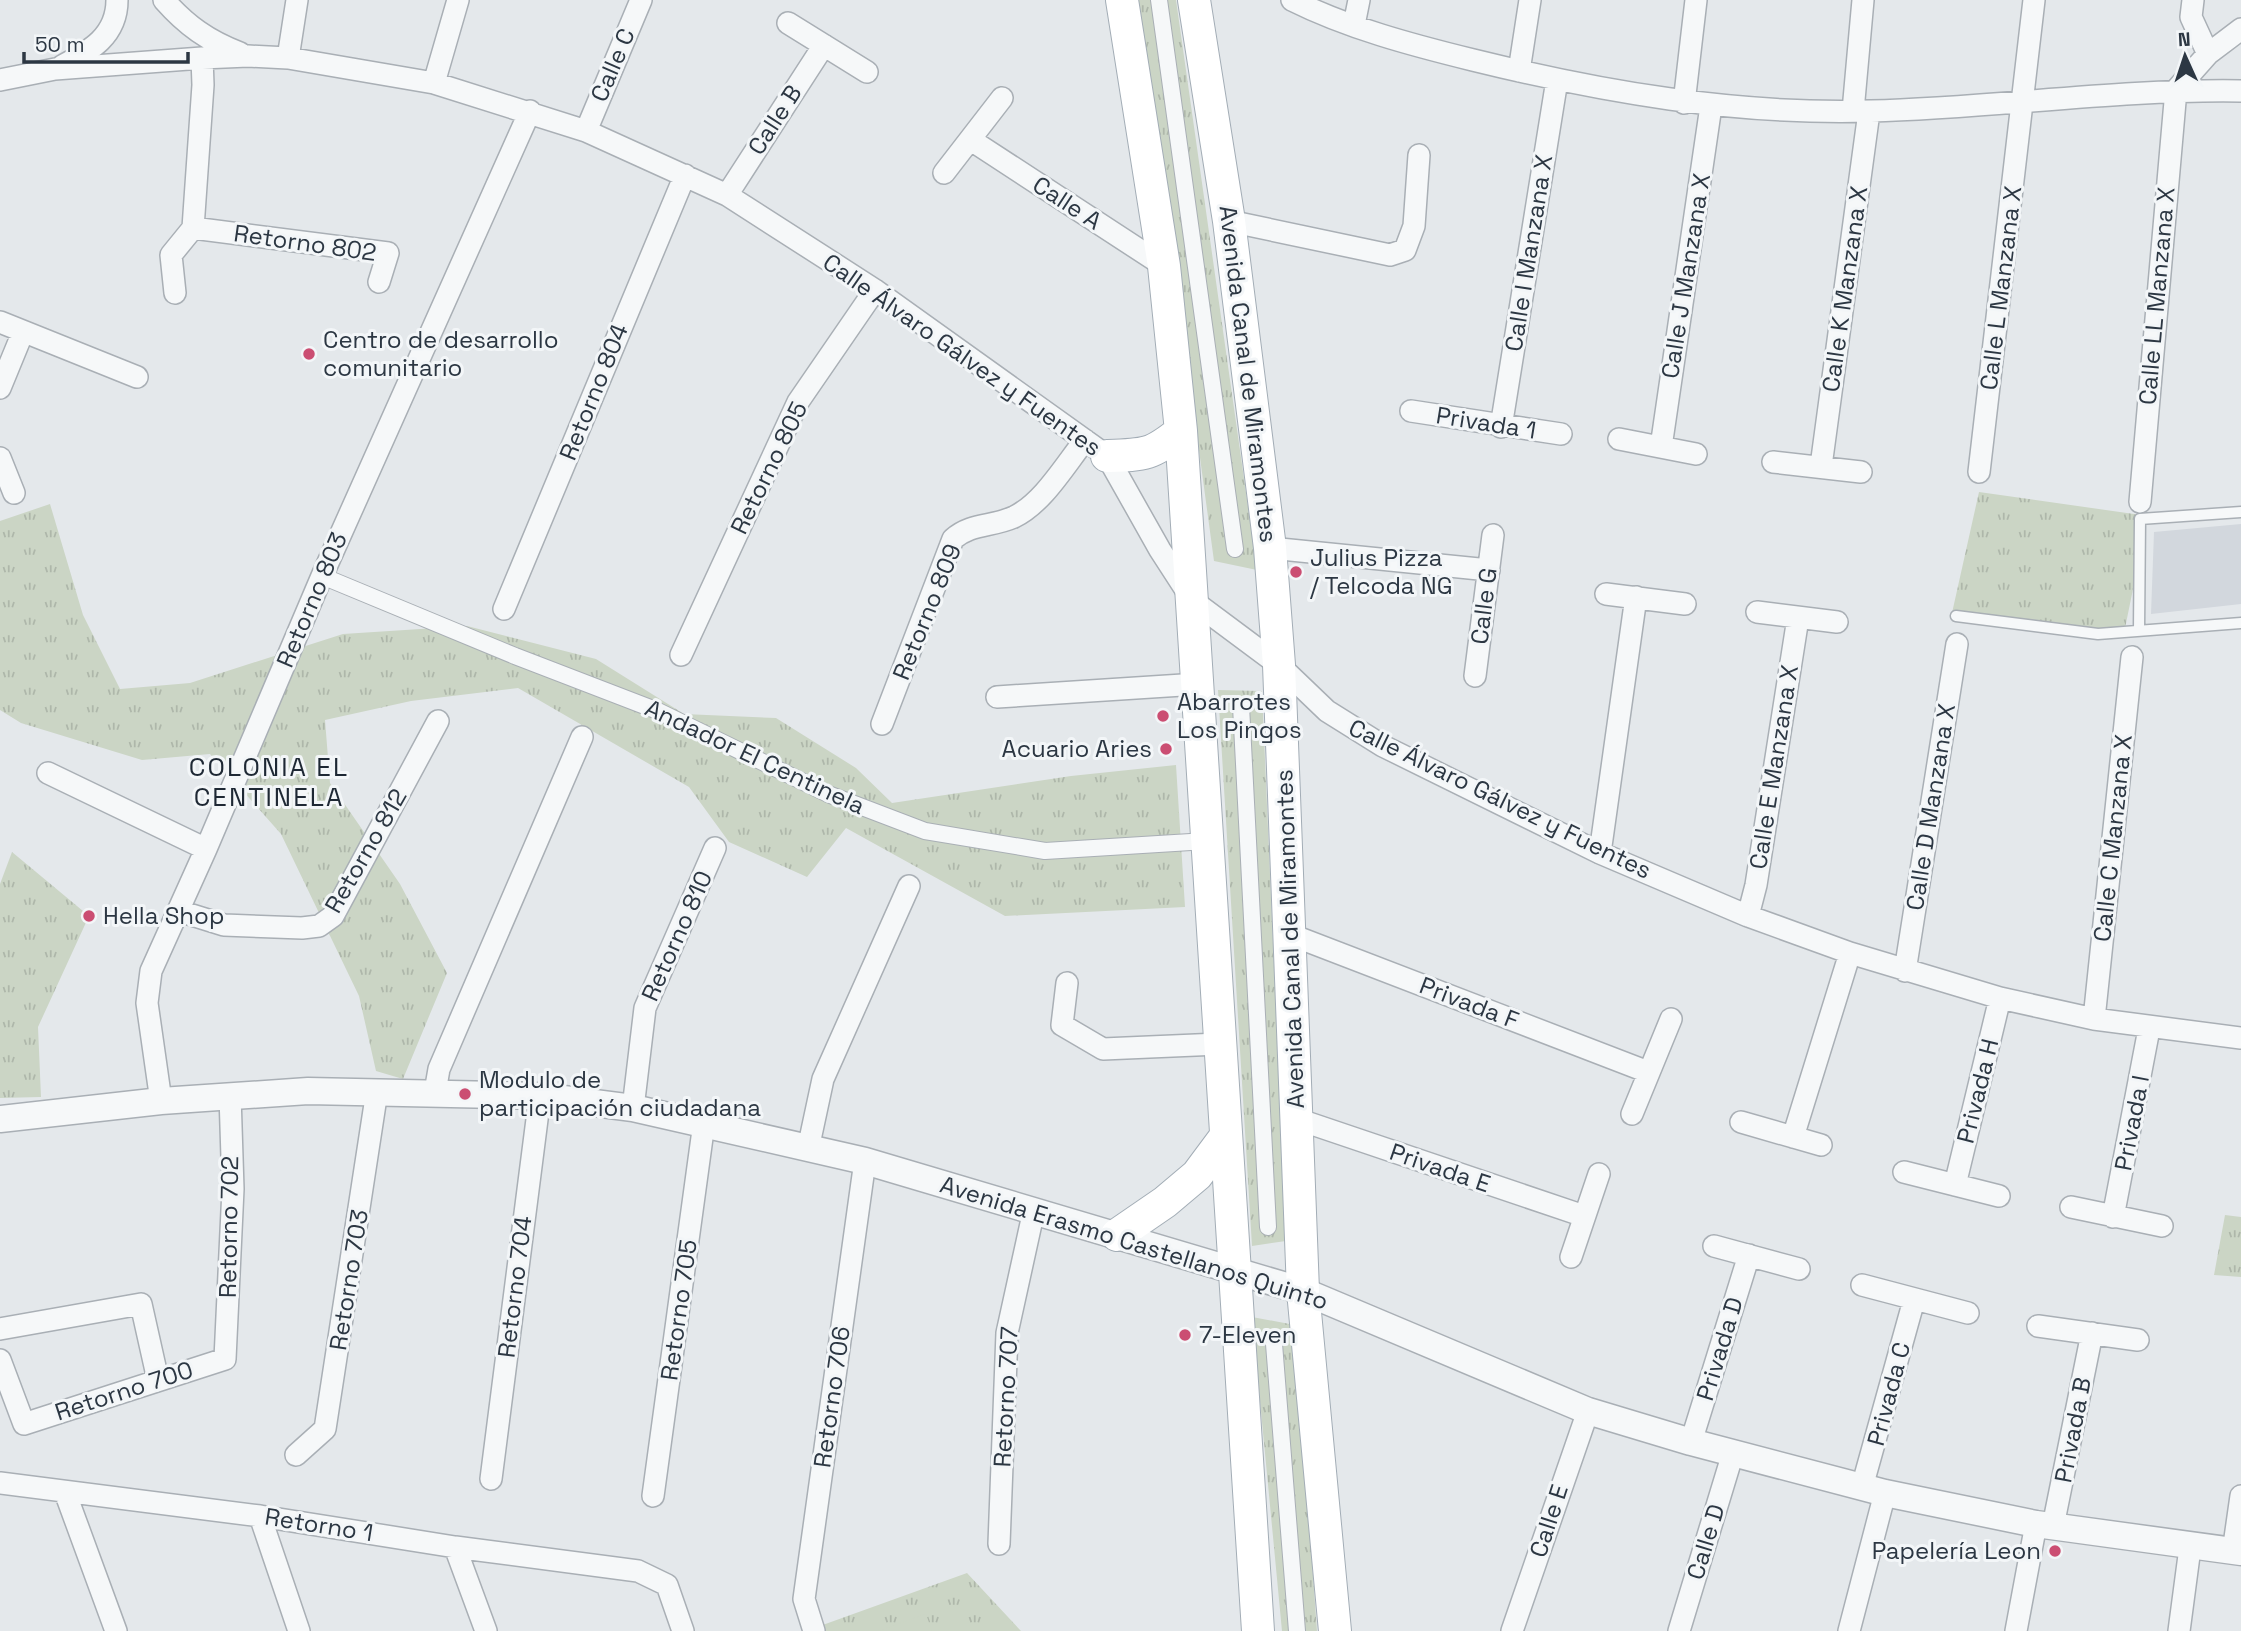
<svg xmlns="http://www.w3.org/2000/svg" width="2241" height="1631" viewBox="0 0 2241 1631" font-family="'Space Grotesk',sans-serif">
	<defs>
		<pattern id="park-tufts" width="24" height="20" patternUnits="userSpaceOnUse" patternTransform="scale(1.75)"><rect width="24" height="20" fill="#cbd5c5"/><path d="M3 7l-1-3M5 7V3M7 7l1-3M15 17l-1-3M17 17v-4M19 17l1-3" fill="none" stroke="#aeb7aa"/></pattern>
	</defs>
	<rect width="100%" height="100%" fill="#e4e8eb"/>
	<path fill="#d2d7dd" d="M 2241,524 L 2241,604 L 2151,614 L 2154,532 Z"/>
	<path fill="url(#park-tufts)" d="M 1138,0 L 1176,0 L 1257,570 L 1214,561 Z
		M 1979,492 L 2148,516 L 2124,633 L 1952,613 Z
		M 50,504 L 83,615 L 120,689 L 190,683 L 343,634 L 467,626 L 596,659 L 684,714 L 776,718 L 856,768 L 892,803 L 1071,776 L 1176,765 L 1185,907 L 1005,916 L 846,828 L 807,877 L 729,842 L 689,787 L 518,688 L 411,701 L 325,720 L 330,783 L 400,884 L 447,973 L 403,1079 L 376,1071 L 359,996 L 281,834 L 210,754 L 142,760 L 21,723 L 0,710 L 0,521 Z
		M 1218,690 L 1262,691 L 1286,1241 L 1252,1246 Z
		M 12,852 L 89,916 L 38,1027 L 41,1097 L 0,1098 L 0,884 Z
		M 2225,1215 L 2241,1217 L 2241,1277 L 2214,1275 Z
		M 1252,1317 L 1295,1325 L 1317,1631 L 1282,1631 Z
		M 967,1573 L 1021,1631 L 806,1631 Z"/>
	<path fill="#cbd5c5" d="M 926,1614 L 932,1631 L 878,1631 Z"/>
	<g fill="none" stroke-linecap="round" stroke-linejoin="round">
		<defs>
			<path id="service" d="M 1956,616 L 2098,634 L 2241,623
				M 2139,630 L 2140,519 L 2241,512"/>
			<path id="pedestrian" d="M 1159,0 L 1235,549
				M 322,576 L 515,656 L 658,711 L 828,794 L 925,831 L 1045,851 L 1207,841
				M 1241,706 L 1268,1227
				M 1274,1344 L 1297,1631"/>
			<path id="minor" d="M 164,0 C 186,25 208,41 240,53
				M 1292,0 C 1348,28 1412,45 1473,60 C 1603,92 1736,115 1871,111 C 1994,108 2117,89 2241,91
				M 2193,0 L 2191,17 L 2208,54
				M 788,23 L 867,72
				M 1354,25 L 1359,0
				M 288,58 L 297,0
				M 62,66 C 90,51 117,36 117,0
				M 1519,71 L 1530,0
				M 0,80 L 55,69 L 202,58 L 248,56 L 288,58 L 434,83 L 586,131 L 727,195 L 875,290 L 1107,456 L 1160,550 L 1193,601 L 1279,665 L 1327,711 L 1383,746 L 1600,853 L 1748,916 L 1850,953 L 2000,998 L 2094,1019 L 2241,1038
				M 434,83 L 458,0
				M 1684,103 L 1696,0
				M 1853,111 L 1863,0
				M 586,131 L 641,0
				M 971,140 L 1164,266
				M 944,173 L 1002,98
				M 727,195 L 824,45
				M 1229,221 L 1390,255 L 1405,250 L 1414,226 L 1419,155
				M 193,228 L 388,253 L 379,282
				M 175,293 L 171,255 L 193,228 L 203,85 L 202,58
				M 0,322 L 137,377
				M 0,388 L 23,332
				M 1411,411 L 1561,434
				M 1501,427 L 1557,80
				M 1619,439 L 1696,454
				M 1661,447 L 1711,106
				M 0,458 L 14,493
				M 1773,462 L 1861,472
				M 1821,466 L 1869,112
				M 1979,472 L 2034,0
				M 2140,502 L 2176,90 L 2208,54 L 2241,29
				M 1270,548 L 1489,570
				M 1606,594 L 1685,604
				M 504,609 L 685,175
				M 1757,612 L 1837,622
				M 681,655 L 798,402 L 875,290
				M 1475,676 L 1493,535
				M 997,697 L 1198,684
				M 882,724 L 953,539 C 971,523 992,527 1014,517 C 1043,503 1065,465 1085,440
				M 48,773 L 206,849
				M 1600,853 L 1636,597
				M 179,911 L 224,925 L 302,928 L 319,926 L 333,916 L 438,721
				M 1748,916 L 1756,885 L 1798,618
				M 1289,934 L 1648,1072
				M 1905,971 L 1957,644
				M 1067,983 L 1062,1025 L 1103,1049 L 1219,1044
				M 2094,1019 L 2132,657
				M 435,1092 L 439,1069 L 582,737
				M 161,1101 L 147,1003 L 151,971 L 206,849 L 322,576 L 530,111
				M 633,1108 L 645,1008 L 715,848
				M 1632,1114 L 1671,1019
				M 1297,1119 L 1584,1216
				M 1741,1122 L 1821,1145
				M 1793,1137 L 1850,953
				M 808,1149 L 823,1079 L 909,886
				M 1904,1172 L 1999,1196
				M 1955,1185 L 2000,998
				M 2071,1207 L 2162,1226
				M 2113,1217 L 2149,1029
				M 1714,1246 L 1799,1269
				M 1571,1257 L 1599,1174
				M 1862,1285 L 1968,1313
				M 2038,1326 L 2138,1340
				M 0,1329 L 141,1304 L 158,1380
				M 0,1360 L 24,1424 L 225,1359 L 233,1189 L 230,1095
				M 1691,1442 L 1749,1255
				M 296,1455 L 325,1429 L 377,1091
				M 491,1479 L 540,1096
				M 0,1483 L 260,1516 L 455,1547 L 638,1571 L 667,1585 L 683,1631
				M 1862,1487 L 1914,1300
				M 65,1492 L 116,1631
				M 653,1496 L 704,1123
				M 260,1516 L 299,1631
				M 2053,1526 L 2092,1333
				M 999,1544 L 1007,1333 L 1034,1210
				M 455,1547 L 486,1631
				M 2233,1552 L 2241,1496
				M 814,1631 L 804,1599 L 865,1161
				M 1512,1631 L 1588,1411
				M 1679,1631 L 1733,1453
				M 1849,1631 L 1885,1493
				M 2016,1631 L 2036,1524
				M 2179,1631 L 2190,1548"/>
			<path id="tertiary" d="M 0,1119 L 161,1101 L 308,1091 L 540,1096 L 633,1108 L 865,1161 L 1303,1291 L 1588,1411 L 1691,1442 L 1885,1493 L 2036,1524 L 2241,1552"/>
			<path id="primary" d="M 1122,0 L 1164,266 L 1181,431 L 1258,1631
				M 1194,0 L 1229,221 L 1270,548 L 1279,665 L 1303,1291 L 1335,1631
				M 1107,456 C 1145,455 1152,455 1181,431
				M 1117,1235 L 1165,1202 L 1197,1175 L 1226,1136"/>
		</defs>
		<use href="#service" stroke="#a9afb5" stroke-width="13"/>
		<use href="#pedestrian" stroke="#a9afb5" stroke-width="18"/>
		<use href="#minor" stroke="#a9afb5" stroke-width="24"/>
		<use href="#tertiary" stroke="#a9afb5" stroke-width="29"/>
		<use href="#primary" stroke="#a3adb6" stroke-width="34"/>
		<use href="#service" stroke="#f6f8f9" stroke-width="10"/>
		<use href="#pedestrian" stroke="#f6f8f9" stroke-width="16"/>
		<use href="#minor" stroke="#f6f8f9" stroke-width="21"/>
		<use href="#tertiary" stroke="#f6f8f9" stroke-width="26"/>
		<use href="#primary" stroke="#fff" stroke-width="32"/>
	</g>
	<g fill="#cb4e72" stroke="#f3f6f8" stroke-width="2.5">
		<circle cx="309" cy="354" r="7"/>
		<circle cx="1296" cy="572" r="7"/>
		<circle cx="1163" cy="716" r="7"/>
		<circle cx="1166" cy="749" r="7"/>
		<circle cx="89" cy="916" r="7"/>
		<circle cx="465" cy="1094" r="7"/>
		<circle cx="1185" cy="1335" r="7"/>
		<circle cx="2055" cy="1551" r="7"/>
	</g>
	<g text-anchor="middle" stroke-width="6" stroke-linejoin="round" paint-order="stroke">
		<g font-size="24" fill="#2c3743" stroke="#f3f6f8">
			<text transform="translate(613 65) rotate(-67)" y="8">Calle C</text>
			<text transform="translate(775 120) rotate(-57)" y="8">Calle B</text>
			<text transform="translate(1067 203) rotate(33)" y="8">Calle A</text>
			<text transform="translate(305 243) rotate(8)" y="8">Retorno 802</text>
			<text transform="translate(1529 253) rotate(-81)" y="8">Calle I Manzana X</text>
			<text transform="translate(1686 276) rotate(-81)" y="8">Calle J Manzana X</text>
			<text transform="translate(2001 288) rotate(-83)" y="8">Calle L Manzana X</text>
			<text transform="translate(1845 289) rotate(-82)" y="8">Calle K Manzana X</text>
			<text transform="translate(2157 296) rotate(-85)" y="8">Calle LL Manzana X</text>
			<text transform="translate(962 355) rotate(35)" y="8">Calle Álvaro Gálvez y Fuentes</text>
			<text transform="translate(1248 374) rotate(83)" y="8">Avenida Canal de Miramontes</text>
			<text transform="translate(594 392) rotate(-68)" y="8">Retorno 804</text>
			<text transform="translate(1486 423) rotate(9)" y="8">Privada 1</text>
			<text transform="translate(769 468) rotate(-64)" y="8">Retorno 805</text>
			<text transform="translate(312 600) rotate(-67)" y="8">Retorno 803</text>
			<text transform="translate(1484 606) rotate(-83)" y="8">Calle G</text>
			<text transform="translate(927 612) rotate(-68)" y="8">Retorno 809</text>
			<text transform="translate(755 757) rotate(25)" y="8">Andador El Centinela</text>
			<text transform="translate(1774 767) rotate(-81)" y="8">Calle E Manzana X</text>
			<text transform="translate(1500 799) rotate(26)" y="8">Calle Álvaro Gálvez y Fuentes</text>
			<text transform="translate(1931 807) rotate(-81)" y="8">Calle D Manzana X</text>
			<text transform="translate(2113 838) rotate(-84)" y="8">Calle C Manzana X</text>
			<text transform="translate(366 851) rotate(-60)" y="8">Retorno 812</text>
			<text transform="translate(677 936) rotate(-66)" y="8">Retorno 810</text>
			<text transform="translate(1290 939) rotate(-92)" y="8">Avenida Canal de Miramontes</text>
			<text transform="translate(1469 1003) rotate(21)" y="8">Privada F</text>
			<text transform="translate(1978 1091) rotate(-76)" y="8">Privada H</text>
			<text transform="translate(2132 1123) rotate(-79)" y="8">Privada I</text>
			<text transform="translate(1440 1168) rotate(19)" y="8">Privada E</text>
			<text transform="translate(229 1227) rotate(-89)" y="8">Retorno 702</text>
			<text transform="translate(1134 1243) rotate(17)" y="8">Avenida Erasmo Castellanos Quinto</text>
			<text transform="translate(349 1280) rotate(-81)" y="8">Retorno 703</text>
			<text transform="translate(515 1287) rotate(-83)" y="8">Retorno 704</text>
			<text transform="translate(679 1310) rotate(-82)" y="8">Retorno 705</text>
			<text transform="translate(1720 1349) rotate(-73)" y="8">Privada D</text>
			<text transform="translate(124 1391) rotate(-18)" y="8">Retorno 700</text>
			<text transform="translate(1889 1394) rotate(-75)" y="8">Privada C</text>
			<text transform="translate(832 1397) rotate(-82)" y="8">Retorno 706</text>
			<text transform="translate(1006 1397) rotate(-87)" y="8">Retorno 707</text>
			<text transform="translate(2073 1430) rotate(-79)" y="8">Privada B</text>
			<text transform="translate(1549 1521) rotate(-72)" y="8">Calle E</text>
			<text transform="translate(319 1525) rotate(9)" y="8">Retorno 1</text>
			<text transform="translate(1706 1542) rotate(-73)" y="8">Calle D</text>
		</g>
		<g font-size="24" fill="#2c3743" stroke="#f3f6f8" text-anchor="start">
			<text x="323" y="348">Centro de desarrollo<tspan x="323" dy="28">comunitario</tspan></text>
			<text x="1310" y="566">Julius Pizza<tspan x="1310" dy="28">/ Telcoda NG</tspan></text>
			<text x="1177" y="710">Abarrotes<tspan x="1177" dy="28">Los Pingos</tspan></text>
			<text x="1152" y="757" text-anchor="end">Acuario Aries</text>
			<text x="103" y="924">Hella Shop</text>
			<text x="479" y="1088">Modulo de<tspan x="479" dy="28">participación ciudadana</tspan></text>
			<text x="1199" y="1343">7-Eleven</text>
			<text x="2041" y="1559" text-anchor="end">Papelería Leon</text>
		</g>
		<g font-size="26" letter-spacing="2" fill="#1e2834" stroke="#f3f6f8">
			<text x="269" y="776">COLONIA EL<tspan x="269" dy="30">CENTINELA</tspan></text>
		</g>
	</g>
	<g transform="translate(2185 56) rotate(357)" stroke="#f3f6f8" stroke-width="5" paint-order="stroke">
	<path d="M0-5L12 26L0 18L-12 26Z" fill="#2c3743"/>
	<text y="-10" font-size="19" font-weight="bold" text-anchor="middle" fill="#2c3743">N</text>
	</g>
	<path d="M24 52v10h164v-10" fill="none" stroke="#2c3743" stroke-width="3.5"/>
	<text x="35" y="52" font-size="21" fill="#2c3743" stroke="#f3f6f8" stroke-width="5" paint-order="stroke">50 m</text>
</svg>
